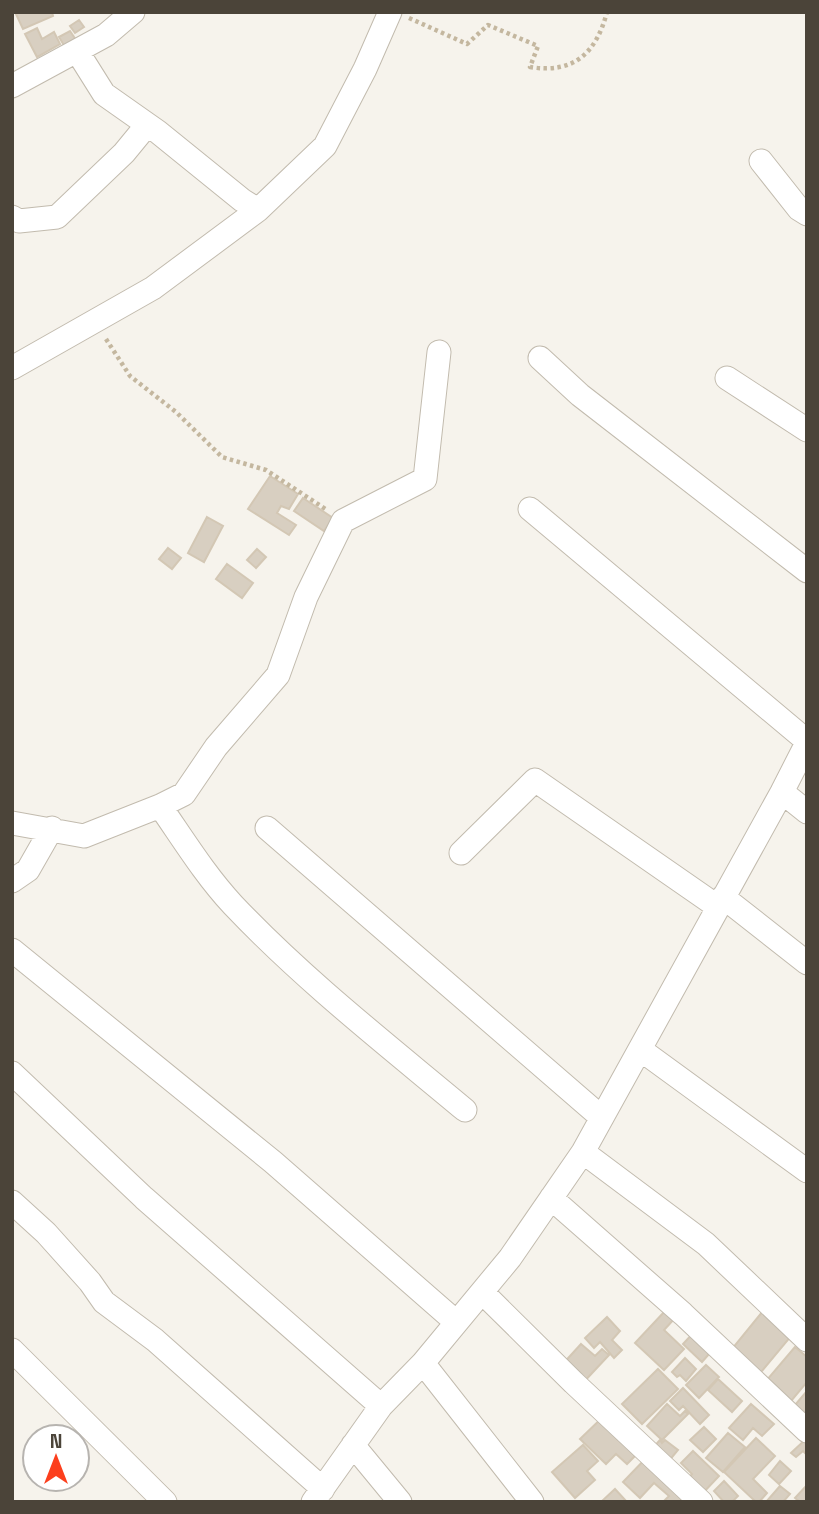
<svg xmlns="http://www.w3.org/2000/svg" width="819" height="1514" viewBox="0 0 819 1514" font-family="'Space Grotesk',sans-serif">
	<rect width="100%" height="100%" fill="#f6f3ec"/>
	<path fill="#d8cfc1" stroke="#d3c7b4" stroke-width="2" d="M 19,12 L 52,12 L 53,16 L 23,29 L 16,14 Z
		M 79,20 L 84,27 L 75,33 L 70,26 Z
		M 37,28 L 42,39 L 54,32 L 60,44 L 37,57 L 25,34 Z
		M 70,31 L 76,40 L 65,47 L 59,37 Z
		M 270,476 L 298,494 L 289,509 L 281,506 L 277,513 L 296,525 L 289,535 L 248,509 Z
		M 303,498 L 333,518 L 324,531 L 294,511 Z
		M 207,517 L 223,526 L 204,562 L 188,553 Z
		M 168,548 L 181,558 L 172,569 L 159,559 Z
		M 257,549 L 266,557 L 256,568 L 247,560 Z
		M 227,564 L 253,583 L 242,598 L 216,579 Z
		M 666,1310 L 675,1318 L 664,1330 L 684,1349 L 664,1370 L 635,1343 Z
		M 763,1311 L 792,1335 L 756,1378 L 727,1355 Z
		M 607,1317 L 620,1331 L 612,1340 L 622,1350 L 614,1358 L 600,1342 L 594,1348 L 585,1338 Z
		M 697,1329 L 716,1346 L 702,1362 L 683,1344 Z
		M 581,1344 L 595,1356 L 602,1349 L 609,1355 L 580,1386 L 560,1367 Z
		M 795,1347 L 807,1357 L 807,1382 L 786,1407 L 761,1387 Z
		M 685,1358 L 696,1369 L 686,1381 L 680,1375 L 677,1377 L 672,1372 Z
		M 706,1365 L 719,1377 L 699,1398 L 686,1385 Z
		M 658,1369 L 678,1389 L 642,1424 L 622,1404 Z
		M 718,1379 L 742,1401 L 732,1412 L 708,1390 Z
		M 683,1388 L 709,1415 L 700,1424 L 683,1406 L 679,1410 L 670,1401 Z
		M 807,1391 L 807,1422 L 789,1412 Z
		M 667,1404 L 680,1416 L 685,1411 L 688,1414 L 662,1440 L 647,1426 Z
		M 751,1404 L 774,1424 L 762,1436 L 753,1428 L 743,1440 L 729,1428 Z
		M 605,1415 L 641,1450 L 627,1464 L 616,1454 L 606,1464 L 580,1439 Z
		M 704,1427 L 716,1439 L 703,1452 L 690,1440 Z
		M 728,1433 L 745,1447 L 723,1472 L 706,1458 Z
		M 756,1438 L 775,1456 L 753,1479 L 767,1493 L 759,1502 L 756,1502 L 724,1472 Z
		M 807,1438 L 807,1455 L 803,1451 L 796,1457 L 791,1453 Z
		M 660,1440 L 662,1443 L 665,1440 L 678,1450 L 668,1462 L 652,1449 Z
		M 583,1445 L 598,1461 L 587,1471 L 595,1480 L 575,1498 L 552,1472 Z
		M 693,1451 L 719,1476 L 701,1495 L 686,1481 L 692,1474 L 681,1463 Z
		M 649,1455 L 690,1502 L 663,1502 L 669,1496 L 654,1483 L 640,1498 L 623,1482 Z
		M 780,1461 L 791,1471 L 779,1484 L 769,1475 Z
		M 724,1481 L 738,1496 L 732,1502 L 724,1502 L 714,1491 Z
		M 807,1485 L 807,1502 L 800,1502 L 795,1498 Z
		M 780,1486 L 790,1494 L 783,1502 L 766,1502 Z
		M 615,1489 L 627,1502 L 601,1502 Z"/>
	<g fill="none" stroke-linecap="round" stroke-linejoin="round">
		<defs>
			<path id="minor" d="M 77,51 L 104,94 L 158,132 L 242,200 L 258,210
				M 12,86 L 106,35 L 133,12
				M 761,161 L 799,209 L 807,214
				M 12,217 L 19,221 L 57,217 L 124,153 L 147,125
				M 540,358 L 580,395 L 807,571
				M 12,368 L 153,288 L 258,210 L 325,146 L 365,69 L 390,12
				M 727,378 L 807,430
				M 530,509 L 807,741
				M 782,792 L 807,812
				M 160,806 C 183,839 205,875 233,905 C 304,980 386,1044 465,1110
				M 12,823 L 84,836 L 160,806 L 184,794 L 216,747 L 278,675 L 306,597 L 343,521 L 425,479 L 439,352
				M 267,828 L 601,1117
				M 461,853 L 535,780 L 718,907
				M 12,881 L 28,870 L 52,828
				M 723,897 L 807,963
				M 12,950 L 273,1162 L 456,1322
				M 641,1050 L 807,1171
				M 12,1073 L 144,1198 L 381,1406
				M 583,1152 L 706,1244 L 807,1340
				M 551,1198 L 683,1314 L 807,1431
				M 12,1202 L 46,1233 L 90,1282 L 104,1302 L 155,1340 L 323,1489
				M 482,1292 L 574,1383 L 701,1502
				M 12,1350 L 165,1502
				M 423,1363 L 532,1502
				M 353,1445 L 400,1502
				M 313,1502 L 381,1406 L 423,1363 L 510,1258 L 583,1152 L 782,792 L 807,743"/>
		</defs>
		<use href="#minor" stroke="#c2bbae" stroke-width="25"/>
		<path stroke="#c4b79f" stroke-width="4.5" stroke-dasharray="3.5 3.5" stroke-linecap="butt" d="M 409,18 L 467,44 L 488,25 L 538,46 L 530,67 C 573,74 596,54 607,12
			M 106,339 L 130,376 L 176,412 L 222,457 L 266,470 L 327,510"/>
		<use href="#minor" stroke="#fff" stroke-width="23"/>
	</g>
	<rect width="819" height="1514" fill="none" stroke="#4b4439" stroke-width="28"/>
	<g transform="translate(56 1458)"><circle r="33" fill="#ffffff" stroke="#b7b4b0" stroke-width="2"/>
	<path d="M0-5L12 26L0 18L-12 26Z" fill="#fc3f1d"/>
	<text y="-10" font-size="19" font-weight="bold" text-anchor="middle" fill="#4b4439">N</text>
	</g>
</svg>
